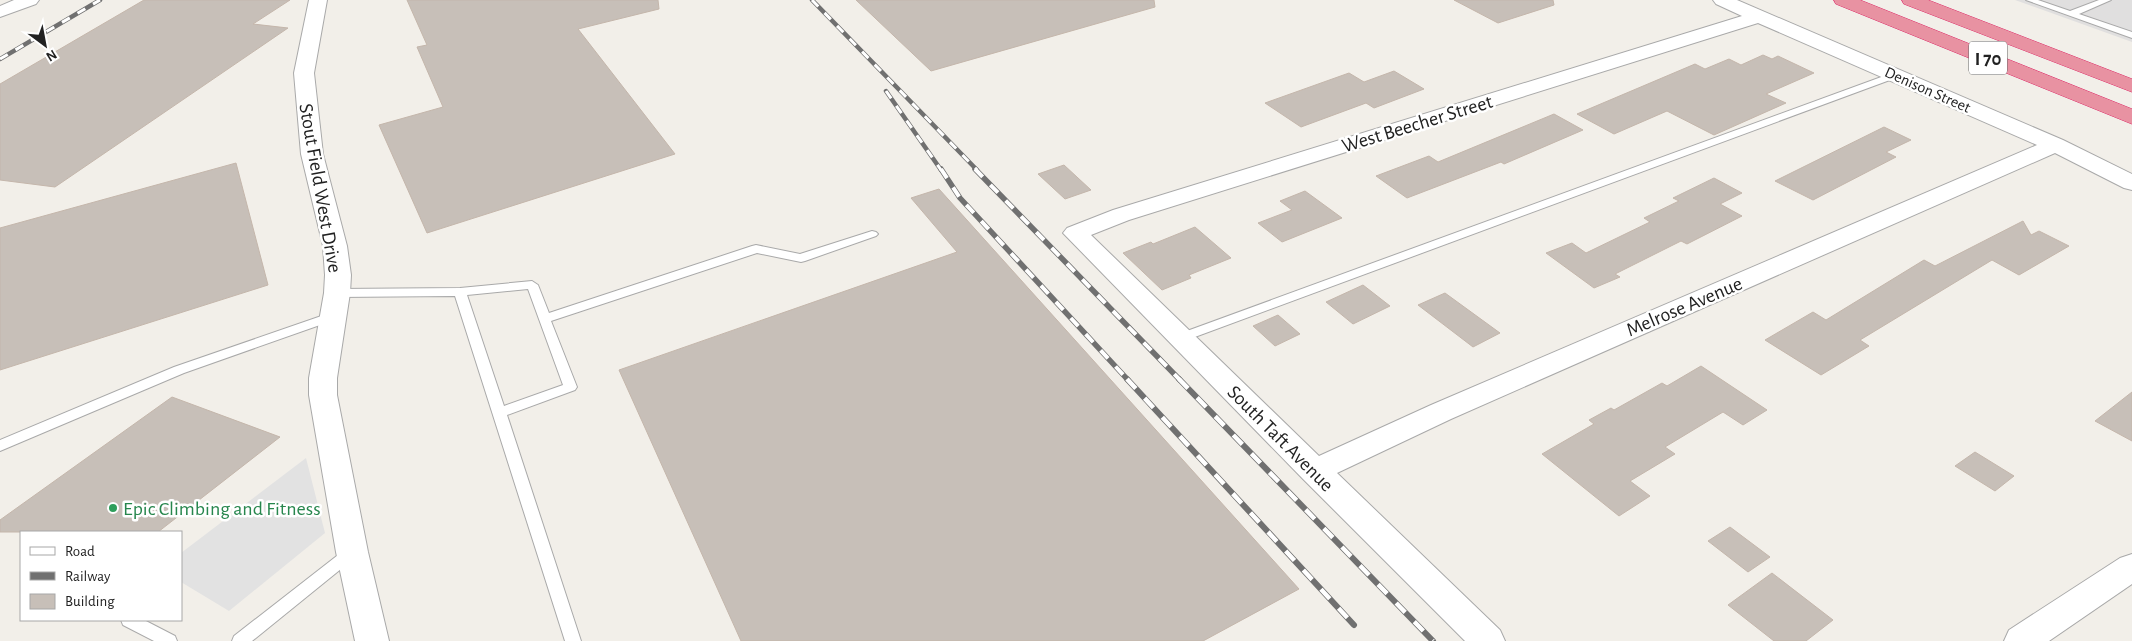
<svg xmlns="http://www.w3.org/2000/svg" width="2132" height="641" viewBox="0 0 2132 641" font-family="'Alegreya Sans',sans-serif">
	<rect width="100%" height="100%" fill="#f2efe9"/>
	<path fill="#e0dfdf" d="M 2015,0 L 2132,0 L 2132,42 Z"/>
	<path fill="#e2e2e2" d="M 306,458 L 325,533 L 229,611 L 181,582 L 181,553 Z"/>
	<path fill="#c7bfb8" stroke="#c4b6ab" d="M 144,0 L 290,0 L 253,24 L 288,28 L 55,187 L 0,180 L 0,84 Z
		M 407,0 L 658,0 L 659,9 L 578,29 L 675,154 L 427,233 L 379,125 L 443,107 L 417,47 L 427,45 Z
		M 856,0 L 1154,0 L 1155,7 L 931,71 Z
		M 1454,0 L 1553,0 L 1554,5 L 1498,23 Z
		M 1763,55 L 1772,59 L 1778,56 L 1814,73 L 1766,94 L 1786,103 L 1714,135 L 1667,111 L 1614,134 L 1577,114 L 1695,64 L 1705,69 L 1729,59 L 1741,65 Z
		M 1394,71 L 1424,89 L 1374,108 L 1366,103 L 1301,127 L 1265,103 L 1349,73 L 1364,82 Z
		M 1554,114 L 1583,130 L 1504,164 L 1501,162 L 1407,198 L 1376,176 L 1429,156 L 1438,162 Z
		M 1884,127 L 1911,140 L 1886,152 L 1896,157 L 1813,200 L 1775,181 Z
		M 236,163 L 268,285 L 0,370 L 0,228 Z
		M 1064,165 L 1091,190 L 1065,199 L 1038,174 Z
		M 1714,178 L 1742,193 L 1720,204 L 1742,216 L 1687,244 L 1681,241 L 1615,274 L 1620,277 L 1594,288 L 1546,253 L 1572,243 L 1586,253 L 1650,222 L 1644,218 L 1679,201 L 1673,198 Z
		M 939,189 L 1299,589 L 1203,641 L 741,641 L 619,370 L 957,252 L 911,198 Z
		M 1305,191 L 1342,218 L 1282,242 L 1258,223 L 1292,210 L 1280,201 Z
		M 2023,221 L 2031,235 L 2039,231 L 2069,246 L 2019,275 L 1992,260 L 1860,340 L 1869,346 L 1821,375 L 1765,340 L 1813,312 L 1826,320 L 1924,260 L 1935,266 Z
		M 1195,227 L 1231,258 L 1189,275 L 1191,278 L 1162,290 L 1123,253 L 1151,242 L 1153,244 Z
		M 1363,285 L 1390,306 L 1353,324 L 1326,302 Z
		M 1445,293 L 1500,333 L 1473,347 L 1418,305 Z
		M 1278,315 L 1300,334 L 1275,346 L 1253,326 Z
		M 1701,366 L 1767,410 L 1743,425 L 1723,412 L 1665,447 L 1675,454 L 1630,481 L 1650,496 L 1619,516 L 1542,454 L 1594,424 L 1589,420 L 1611,408 L 1614,410 L 1662,383 L 1667,386 Z
		M 2132,392 L 2132,441 L 2095,421 Z
		M 172,397 L 280,437 L 158,532 L 0,532 L 0,520 Z
		M 1975,452 L 2014,476 L 1995,491 L 1955,466 Z
		M 1730,527 L 1770,557 L 1748,572 L 1708,541 Z
		M 1772,573 L 1833,620 L 1806,641 L 1774,641 L 1728,605 Z"/>
	<g fill="none" stroke-linecap="round" stroke-linejoin="round">
		<defs>
			<path id="lane" d="M 2026,0 L 2038,0 L 2070,11 L 2099,0 L 2111,0 L 2079,14 L 2132,32 L 2132,38 Z
				M 1895,72 L 1898,73 L 1898,77 L 1184,341 L 1176,341 L 1174,338 L 1176,335 Z
				M 872,231 L 876,232 L 878,234 L 876,236 L 805,261 L 801,262 L 757,253 L 551,321 L 577,387 L 575,390 L 507,415 L 581,641 L 565,641 L 455,296 L 337,297 L 331,293 L 337,289 L 460,288 L 532,281 L 538,285 L 549,313 L 752,246 L 756,245 L 800,254 ZM 528,289 L 563,385 L 504,406 L 467,295 Z
				M 333,312 L 337,313 L 339,316 L 337,319 L 184,373 L 0,451 L 0,440 L 174,367 Z
				M 352,546 L 357,548 L 360,552 L 357,556 L 252,641 L 232,641 L 234,636 L 347,548 Z
				M 121,620 L 144,620 L 175,636 L 177,641 L 154,641 L 123,625 Z"/>
			<path id="street" d="M 14,0 L 39,0 L 36,4 L 0,17 L 0,6 Z
				M 309,0 L 327,0 L 314,73 L 323,154 L 347,246 L 351,275 L 350,293 L 337,378 L 337,395 L 368,552 L 389,641 L 355,641 L 336,552 L 309,395 L 309,378 L 324,293 L 325,275 L 323,246 L 301,154 L 294,73 Z
				M 1713,0 L 1737,0 L 2063,140 L 2132,174 L 2132,190 L 2124,188 L 2055,153 L 1451,419 L 1337,473 L 1500,630 L 1505,641 L 1465,641 L 1303,479 L 1063,233 L 1067,228 L 1113,210 L 1742,16 L 1716,4 ZM 1758,23 L 2037,145 L 1431,405 L 1319,456 L 1091,235 L 1129,220 Z
				M 2132,554 L 2132,584 L 2049,641 L 2004,641 L 2009,630 L 2120,558 Z"/>
			<path id="highway" d="M 1834,0 L 1860,0 L 2132,109 L 2132,124 L 1836,4 Z
				M 1902,0 L 1928,0 L 2132,79 L 2132,92 L 1904,4 Z"/>
		</defs>
		<use href="#lane" stroke="#a9a9a9" stroke-width="2"/>
		<use href="#street" stroke="#a9a9a9" stroke-width="2"/>
		<use href="#highway" stroke="#dc2a67" stroke-width="1"/>
		<use href="#lane" fill="#fff" fill-rule="evenodd"/>
		<use href="#street" fill="#fff" fill-rule="evenodd"/>
		<use href="#highway" fill="#e892a2" fill-rule="evenodd"/>
		<defs>
			<path id="rail-far2" d="M 812,0 L 977,170
				M 0,59 L 100,0
				M 886,91 L 941,170"/>
			<path id="rail-far1" d="M 941,169 L 960,198 L 1128,380
				M 975,169 L 1180,380"/>
			<path id="rail" d="M 1127,379 L 1354,625
				M 1179,379 L 1433,641"/>
		</defs>
		<use href="#rail-far2" stroke="#707070" stroke-width="4.5"/>
		<use href="#rail-far1" stroke="#707070" stroke-width="5.5"/>
		<use href="#rail" stroke="#707070" stroke-width="6"/>
		<use href="#rail-far2" stroke="#fff" stroke-width="3" stroke-dasharray="9" stroke-linecap="butt"/>
		<use href="#rail-far1" stroke="#fff" stroke-width="4" stroke-dasharray="11" stroke-linecap="butt"/>
		<use href="#rail" stroke="#fff" stroke-width="4.5" stroke-dasharray="13" stroke-linecap="butt"/>
	</g>
	<circle fill="#2e9e5b" stroke="#fff" stroke-width="2" cx="113" cy="508" r="5"/>
	<g text-anchor="middle" stroke-width="5" stroke-linejoin="round" paint-order="stroke">
		<g font-size="16" fill="#222" stroke="#fff">
			<text transform="translate(1928 89) rotate(24)" y="6">Denison Street</text>
		</g>
		<rect fill="#fff" stroke="#646464" stroke-width="1" x="1969" y="41.5" width="38" height="33" rx="4"/>
		<g font-size="19" font-weight="bold" fill="#222">
			<text x="1988" y="65">I 70</text>
		</g>
		<g font-size="20" fill="#222" stroke="#fff">
			<text transform="translate(1417 123) rotate(-17)" y="7">West Beecher Street</text>
			<text transform="translate(321 188) rotate(80)" y="7">Stout Field West Drive</text>
			<text transform="translate(1684 306) rotate(-23)" y="7">Melrose Avenue</text>
			<text transform="translate(1281 438) rotate(45)" y="7">South Taft Avenue</text>
		</g>
		<g font-size="20" fill="#27864d" stroke="#fff" text-anchor="start">
			<text x="123" y="515">Epic Climbing and Fitness</text>
		</g>
	</g>
	<rect x="20" y="531" width="162" height="90" fill="#ffffff" stroke="#a7a7a7"/>
	<rect x="30" y="547" width="25" height="8" fill="#ffffff" stroke="#a7a7a7"/>
	<text x="65" y="556" font-size="15" fill="#222222">Road</text>
	<rect x="30" y="572" width="25" height="8" fill="#707070" stroke="#a7a7a7"/>
	<text x="65" y="581" font-size="15" fill="#222222">Railway</text>
	<rect x="30" y="594" width="25" height="15" fill="#c7bfb8" stroke="#a7a7a7"/>
	<text x="65" y="606" font-size="15" fill="#222222">Building</text>
	<g transform="translate(45 45) rotate(148)" stroke="#ffffff" stroke-width="4" paint-order="stroke">
	<path d="M0-4L9 19L0 12L-9 19Z" fill="#222222"/>
	<text y="-8" font-size="14" font-weight="bold" text-anchor="middle" fill="#222222">N</text>
	</g>
</svg>
